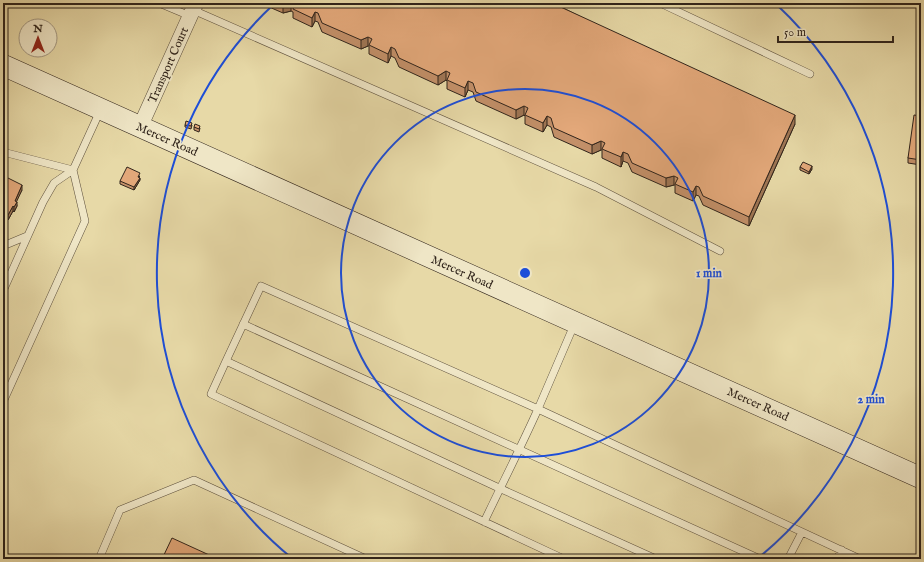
<svg xmlns="http://www.w3.org/2000/svg" width="924" height="562" viewBox="0 0 924 562" font-family="'IM FELL English',serif">
	<rect width="100%" height="100%" fill="#e7d9a7"/>
	<filter id="stains"><feTurbulence type="fractalNoise" baseFrequency=".005" numOctaves="4"/><feColorMatrix values="0 0 0 0 .2 0 0 0 0 .09 0 0 0 0 .02 0 0 0 .5 -.17"/></filter>
	<radialGradient id="worn" r=".72"><stop offset=".6" stop-color="#630" stop-opacity="0"/><stop offset="1" stop-color="#630" stop-opacity=".3"/></radialGradient>
	<g fill="none" stroke-linecap="round" stroke-linejoin="round">
		<defs>
			<path id="lane" d="M 159,3 L 190,16
				M 660,3 L 810,74
				M 193,10 L 596,187 L 720,251
				M 3,152 L 73,170
				M 3,246 L 27,236
				M 3,291 L 43,202 L 54,183 L 73,170 L 100,111
				M 243,324 L 760,559
				M 574,325 L 538,409 L 860,559
				M 226,361 L 211,394 L 564,559
				M 3,402 L 85,221 L 73,170
				M 484,522 C 502,484 521,447 538,409 L 261,286 L 226,361 L 499,488 L 656,559
				M 99,559 L 120,510 L 194,480 L 366,559
				M 788,559 L 802,532
				M 837,559 L 842,550"/>
			<path id="street" d="M 140,127 L 196,3"/>
			<path id="secondary" d="M 3,65 L 921,478"/>
		</defs>
		<use href="#lane" stroke="#5e513e" stroke-width="8"/>
		<use href="#street" stroke="#5e513e" stroke-width="16"/>
		<use href="#secondary" stroke="#30241b" stroke-width="22"/>
		<use href="#lane" stroke="#efe6c6" stroke-width="7"/>
		<use href="#street" stroke="#efe6c6" stroke-width="15"/>
		<use href="#secondary" stroke="#efe6c6" stroke-width="21"/>
	</g>
	<path fill="#c39069" stroke="#30241b" d="M 260,3 L 553,3 L 795,124 L 749,226 L 703,205 L 699,196 L 696,195 L 693,201 L 675,193 L 675,185 L 674,185 L 666,187 L 632,172 L 628,163 L 623,161 L 621,167 L 602,158 L 602,150 L 601,150 L 592,154 L 554,137 L 551,127 L 547,125 L 543,132 L 525,124 L 525,116 L 524,115 L 516,119 L 476,101 L 473,92 L 468,90 L 465,97 L 447,89 L 447,81 L 446,80 L 438,85 L 399,67 L 395,58 L 391,56 L 388,63 L 369,54 L 369,46 L 368,46 L 361,49 L 322,32 L 318,22 L 315,21 L 312,27 L 293,18 L 293,12 L 291,11 L 283,13 Z
		M 921,116 L 921,165 L 908,163 L 908,158 Z
		M 185,125 L 192,125 L 191,129 L 185,127 Z
		M 194,127 L 200,128 L 199,132 L 194,130 Z
		M 800,167 L 812,169 L 809,174 L 800,170 Z
		M 140,176 L 139,177 L 140,180 L 134,190 L 120,184 L 120,181 Z
		M 3,182 L 22,190 L 16,201 L 17,206 L 14,212 L 13,211 L 8,220 L 3,218 Z"/>
	<path fill="#9f7655" stroke="#30241b" d="M 288,3 L 291,3 L 291,11 L 283,13 L 283,4 Z
		M 315,12 L 315,21 L 312,27 L 312,18 Z
		M 368,37 L 368,46 L 361,49 L 361,40 Z
		M 391,47 L 391,56 L 388,63 L 388,54 Z
		M 446,71 L 446,80 L 438,85 L 438,76 Z
		M 468,81 L 468,90 L 465,97 L 465,88 Z
		M 524,106 L 524,115 L 516,119 L 516,110 Z
		M 795,115 L 795,124 L 749,226 L 749,217 Z
		M 547,116 L 547,125 L 543,132 L 543,123 Z
		M 601,141 L 601,150 L 592,154 L 592,145 Z
		M 623,152 L 623,161 L 621,167 L 621,157 Z
		M 812,166 L 812,169 L 809,174 L 809,172 Z
		M 674,176 L 674,185 L 666,187 L 666,178 Z
		M 140,178 L 140,180 L 134,190 L 134,187 Z
		M 22,185 L 22,190 L 15,205 L 15,201 Z
		M 696,186 L 696,195 L 693,201 L 693,192 Z
		M 17,202 L 17,206 L 14,212 L 14,207 Z
		M 13,206 L 13,211 L 8,220 L 8,215 Z"/>
	<path fill="#e3a87a" stroke="#30241b" d="M 280,3 L 288,3 L 283,4 Z
		M 294,3 L 552,3 L 795,115 L 749,217 L 703,196 L 699,187 L 696,186 L 693,192 L 675,184 L 678,178 L 674,176 L 666,178 L 632,163 L 628,154 L 623,152 L 621,157 L 602,149 L 605,143 L 601,141 L 592,145 L 554,128 L 551,118 L 547,116 L 543,123 L 525,115 L 528,108 L 524,106 L 516,110 L 476,92 L 473,83 L 468,81 L 465,88 L 447,80 L 450,73 L 446,71 L 438,76 L 399,58 L 395,49 L 391,47 L 388,54 L 369,45 L 372,39 L 368,37 L 361,40 L 322,23 L 318,13 L 315,12 L 312,18 L 293,9 L 295,4 Z
		M 914,115 L 921,116 L 921,160 L 908,158 Z
		M 186,121 L 192,123 L 191,126 L 185,125 Z
		M 195,124 L 200,126 L 199,129 L 194,127 Z
		M 803,162 L 812,166 L 809,172 L 800,167 Z
		M 127,167 L 140,173 L 138,177 L 140,178 L 134,187 L 120,181 Z
		M 6,177 L 22,185 L 15,201 L 17,202 L 14,207 L 13,206 L 8,215 L 3,213 L 3,182 Z
		M 172,538 L 218,559 L 162,559 Z"/>
	<g fill="none" stroke="#1d4ed8" stroke-width="2">
		<circle cx="525" cy="273" r="184"/>
		<path d="M293 559A368 368 0 0 1 274 4M776 4A368 368 0 0 1 757 559"/>
	</g>
	<g text-anchor="middle" stroke-width="3.5" stroke-linejoin="round" paint-order="stroke">
		<g font-size="12" fill="#30241b" stroke="#efe6c6">
			<text transform="translate(168 65) rotate(-66)" y="4">Transport Court</text>
			<text transform="translate(167 139) rotate(24)" y="4">Mercer Road</text>
			<text transform="translate(462 272) rotate(24)" y="4">Mercer Road</text>
			<text transform="translate(758 404) rotate(24)" y="4">Mercer Road</text>
		</g>
	</g>
	<circle cx="525" cy="273" r="6" fill="#1d4ed8" stroke="#efe6c6" stroke-width="2"/>
	<g font-size="12" text-anchor="middle" font-weight="bold" fill="#1d4ed8" stroke="#efe6c6" stroke-width="3.5" stroke-linejoin="round" paint-order="stroke">
		<text x="709" y="277">1 min</text>
		<text x="871" y="403">2 min</text>
	</g>
	<rect width="924" height="562" fill="none" stroke="#e7d9a7" stroke-width="16"/>
	<rect x="4" y="4" width="916" height="554" fill="none" stroke="#30241b" stroke-width="2"/>
	<rect x="8" y="8" width="908" height="546" fill="none" stroke="#30241b"/>
	<g transform="translate(38 38)"><circle r="19" fill="#efe6c6" stroke="#a39882"/>
	<path d="M0-3L7 15L0 10L-7 15Z" fill="#8f2418"/>
	<text y="-6" font-size="11" font-weight="bold" text-anchor="middle" fill="#30241b">N</text>
	</g>
	<path d="M778 36v6h115v-6" fill="none" stroke="#30241b" stroke-width="2"/>
	<text x="784" y="36" font-size="12" fill="#30241b" stroke="#efe6c6" stroke-width="3" paint-order="stroke">50 m</text>
	<rect width="100%" height="100%" filter="url(#stains)"/>
	<rect width="100%" height="100%" fill="url(#worn)"/>
</svg>
